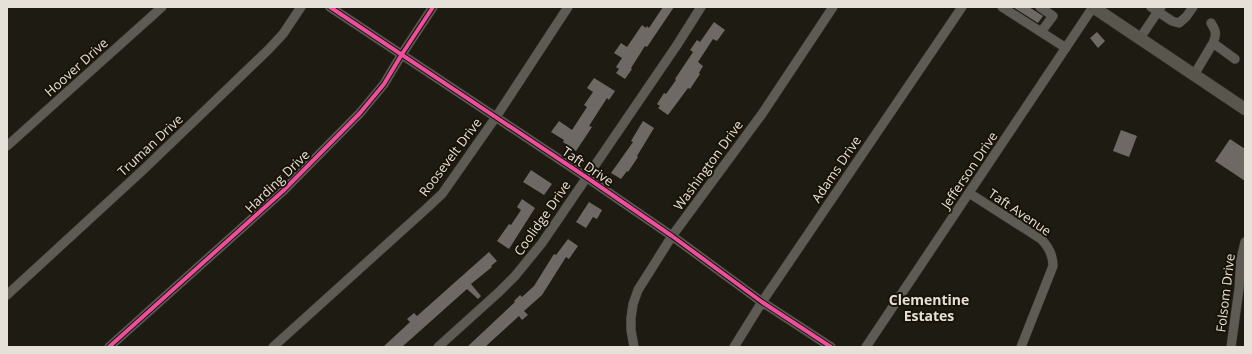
<svg xmlns="http://www.w3.org/2000/svg" width="1252" height="354" viewBox="0 0 1252 354" font-family="'Open Sans',sans-serif">
	<rect width="100%" height="100%" fill="#1e1b13"/>
	<path fill="#6e6964" d="M 663,7 L 674,7 L 647,47 L 645,46 L 631,68 L 632,69 L 625,79 L 616,73 L 619,69 L 616,67 L 622,58 L 614,53 L 621,43 L 627,47 L 642,25 L 646,28 L 647,26 L 649,28 Z
		M 1013,7 L 1029,7 L 1043,16 L 1038,23 Z
		M 714,22 L 725,30 L 717,41 L 713,39 L 698,62 L 703,66 L 699,73 L 700,74 L 690,89 L 688,88 L 668,115 L 658,108 L 660,106 L 657,104 L 664,93 L 666,94 L 676,80 L 675,79 L 693,52 L 690,50 L 697,40 L 700,42 Z
		M 1097,32 L 1105,41 L 1098,48 L 1090,38 Z
		M 594,78 L 615,91 L 609,100 L 607,98 L 589,126 L 592,127 L 576,151 L 563,142 L 564,140 L 551,132 L 559,121 L 572,130 L 587,107 L 584,105 L 593,92 L 587,88 Z
		M 643,121 L 654,128 L 637,156 L 638,157 L 628,172 L 627,171 L 621,179 L 611,173 L 633,142 L 631,141 Z
		M 1121,130 L 1137,136 L 1129,157 L 1113,151 Z
		M 1230,139 L 1245,149 L 1245,181 L 1215,161 Z
		M 531,170 L 552,184 L 544,195 L 523,182 Z
		M 522,199 L 535,208 L 509,249 L 497,241 L 509,224 L 511,225 L 521,210 L 517,207 Z
		M 589,202 L 602,210 L 597,219 L 593,217 L 586,228 L 576,222 Z
		M 568,239 L 578,246 L 569,259 L 566,257 L 542,295 L 524,311 L 528,315 L 522,320 L 519,316 L 485,347 L 467,347 L 515,302 L 514,301 L 520,295 L 522,297 L 534,286 L 554,254 L 556,255 Z
		M 489,252 L 497,261 L 491,266 L 492,267 L 471,284 L 481,296 L 478,299 L 467,289 L 402,347 L 383,347 L 410,322 L 407,319 L 414,313 L 417,316 Z"/>
	<g fill="none" stroke-linecap="round" stroke-linejoin="round">
		<defs>
			<path id="minor" d="M 330,7 L 586,177 L 672,236 L 762,302 L 831,347
				M 1002,7 L 1066,48
				M 1040,7 L 1053,16 L 1041,32
				M 1151,7 L 1172,21 L 1179,23 L 1186,17 L 1193,7
				M 1211,23 C 1216,31 1217,34 1213,43
				M 1140,38 L 1161,7
				M 1194,75 L 1213,43 L 1235,59
				M 7,146 L 162,7
				M 969,193 L 1041,239 C 1049,247 1053,255 1053,266 L 1021,347
				M 7,295 L 143,170 L 268,50 L 283,34 L 301,7
				M 109,347 L 283,191 L 360,113 L 384,84 L 402,54 L 433,7
				M 273,347 L 427,208 L 442,194 L 496,117 L 568,7
				M 438,347 L 499,292 L 515,276 L 542,243 L 677,45 L 701,7
				M 634,347 L 631,330 L 631,318 L 633,304 L 638,290 L 672,236 L 762,114 L 833,7
				M 734,347 L 762,302 L 962,7
				M 866,347 L 1093,7
				M 1231,347 L 1239,289 L 1241,259 L 1245,242"/>
			<path id="major" d="M 1093,7 L 1245,109"/>
		</defs>
		<use href="#minor" stroke="#383530" stroke-width="10"/>
		<use href="#major" stroke="#383530" stroke-width="13"/>
		<use href="#minor" stroke="#5e5b55" stroke-width="9"/>
		<use href="#major" stroke="#59574d" stroke-width="12"/>
		<defs>
			<path id="cycleway" d="M 330,7 L 586,177 L 672,236 L 762,302 L 831,347
				M 109,347 L 283,191 L 360,113 L 384,84 L 402,54 L 433,7"/>
		</defs>
		<use href="#cycleway" stroke="#191307" stroke-width="6"/>
		<use href="#cycleway" stroke="#ef4d9e" stroke-width="4"/>
	</g>
	<g text-anchor="middle" stroke-width="4" stroke-linejoin="round" paint-order="stroke">
		<g font-size="13" fill="#e5e1d8" stroke="#191307">
			<text transform="translate(76 67) rotate(-42)" y="5">Hoover Drive</text>
			<text transform="translate(150 145) rotate(-43)" y="5">Truman Drive</text>
			<text transform="translate(450 157) rotate(-53)" y="5">Roosevelt Drive</text>
			<text transform="translate(708 165) rotate(-54)" y="5">Washington Drive</text>
			<text transform="translate(588 166) rotate(34)" y="5">Taft Drive</text>
			<text transform="translate(836 169) rotate(-56)" y="5">Adams Drive</text>
			<text transform="translate(969 170) rotate(-56)" y="5">Jefferson Drive</text>
			<text transform="translate(277 181) rotate(-44)" y="5">Harding Drive</text>
			<text transform="translate(1020 212) rotate(34)" y="5">Taft Avenue</text>
			<text transform="translate(542 218) rotate(-55)" y="5">Coolidge Drive</text>
			<text transform="translate(1225 293) rotate(-83)" y="5">Folsom Drive</text>
		</g>
		<g font-size="14" font-weight="bold" fill="#e5e1d8" stroke="#191307">
			<text x="929" y="305">Clementine<tspan x="929" dy="16">Estates</tspan></text>
		</g>
	</g>
	<rect width="1252" height="354" fill="none" stroke="#e5e1d8" stroke-width="16"/>
</svg>
